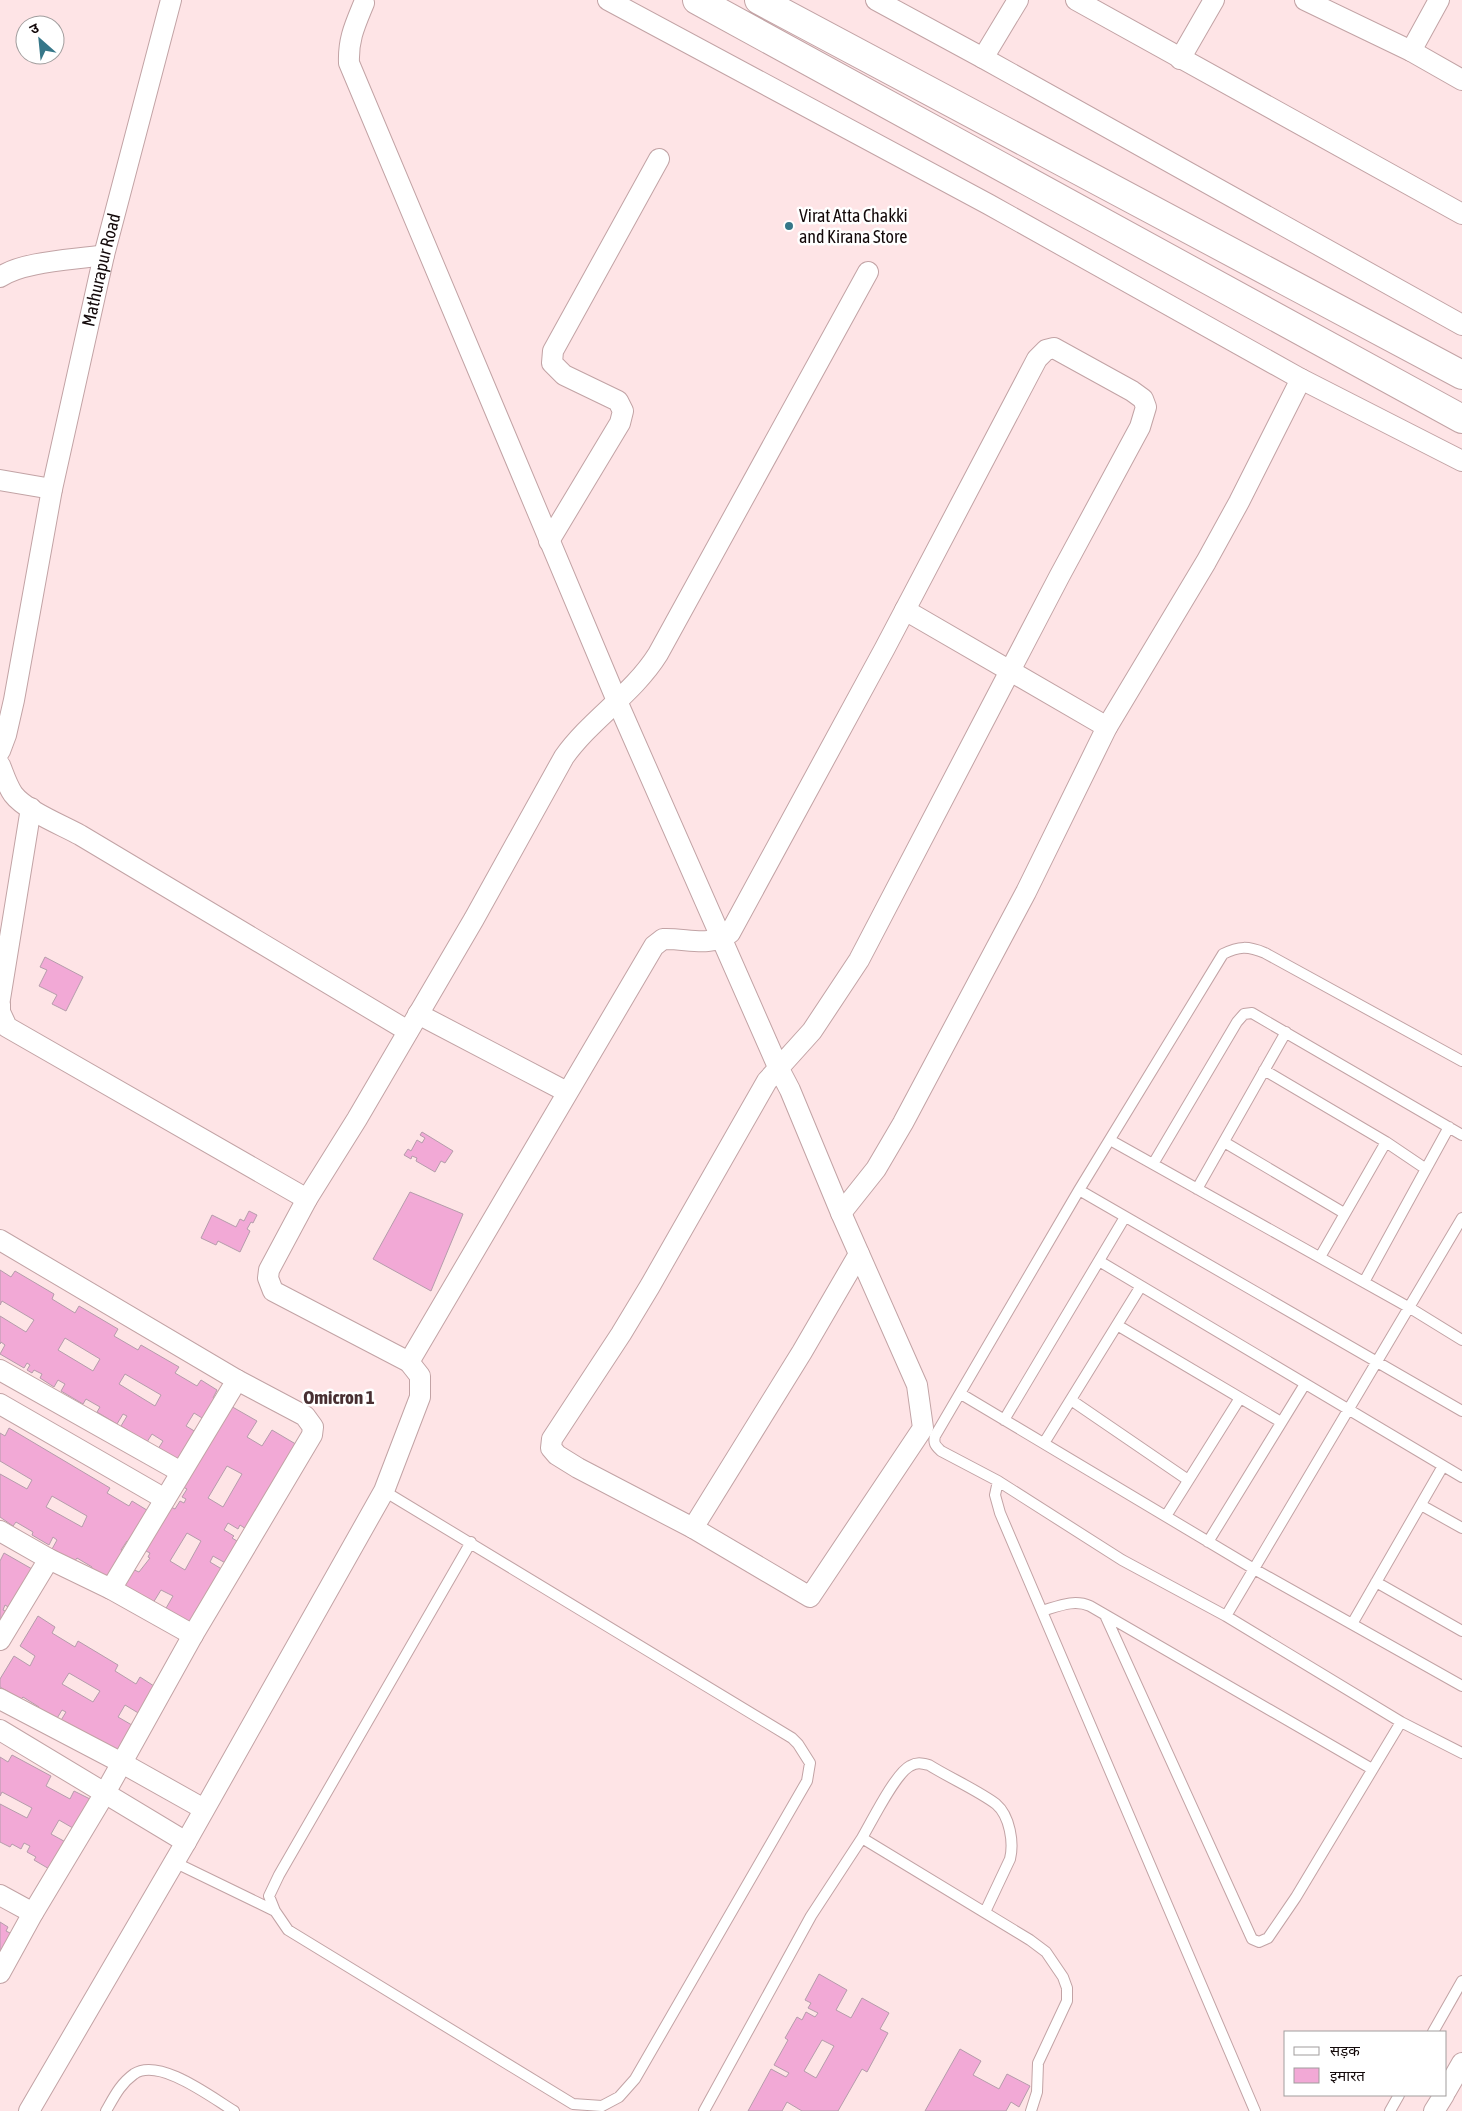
<svg xmlns="http://www.w3.org/2000/svg" width="1462" height="2111" viewBox="0 0 1462 2111" font-family="'Asap Condensed','Noto Sans Devanagari',sans-serif">
	<rect width="100%" height="100%" fill="#fee4e6"/>
	<path fill="#f2a9d6" stroke="#b59cab" fill-rule="evenodd" d="M 45,957 L 83,977 L 66,1011 L 52,1004 L 57,995 L 39,986 L 47,970 L 40,967 Z
		M 422,1132 L 453,1151 L 445,1163 L 441,1161 L 435,1172 L 416,1161 L 417,1158 L 412,1156 L 411,1159 L 404,1155 L 408,1149 L 411,1151 L 417,1140 L 422,1143 L 425,1138 L 420,1135 Z
		M 410,1192 L 463,1214 L 431,1291 L 373,1259 Z
		M 249,1211 L 257,1215 L 253,1223 L 251,1222 L 247,1229 L 250,1231 L 240,1252 L 218,1241 L 216,1245 L 201,1238 L 212,1215 L 236,1227 L 240,1219 L 244,1221 Z
		M 0,1270 L 11,1277 L 15,1271 L 54,1294 L 52,1299 L 75,1313 L 79,1306 L 118,1329 L 114,1336 L 138,1350 L 141,1345 L 179,1367 L 175,1373 L 197,1386 L 201,1380 L 217,1390 L 213,1398 L 219,1401 L 207,1421 L 194,1413 L 186,1426 L 196,1432 L 179,1462 L 158,1449 L 163,1441 L 152,1434 L 147,1442 L 121,1426 L 127,1416 L 123,1414 L 117,1424 L 97,1412 L 100,1407 L 86,1399 L 83,1404 L 61,1391 L 65,1384 L 58,1380 L 54,1387 L 40,1378 L 42,1374 L 34,1370 L 32,1373 L 27,1370 L 30,1365 L 27,1363 L 24,1368 L 0,1354 L 5,1345 L 1,1342 L 0,1344 L 0,1316 L 26,1332 L 34,1320 L 2,1301 L 0,1305 ZM 65,1338 L 100,1359 L 93,1371 L 58,1350 ZM 125,1374 L 161,1395 L 155,1406 L 119,1384 Z
		M 229,1405 L 257,1421 L 247,1437 L 262,1446 L 272,1430 L 299,1446 L 249,1531 L 240,1525 L 238,1529 L 228,1523 L 224,1530 L 234,1536 L 232,1538 L 242,1544 L 229,1565 L 213,1556 L 210,1562 L 225,1571 L 193,1626 L 165,1610 L 173,1596 L 161,1590 L 153,1603 L 123,1585 L 132,1569 L 139,1572 L 150,1558 L 148,1557 L 150,1553 L 144,1550 L 169,1506 L 175,1509 L 180,1501 L 184,1503 L 186,1499 L 182,1497 L 187,1489 L 181,1486 ZM 227,1466 L 242,1474 L 223,1507 L 208,1498 ZM 187,1533 L 201,1541 L 185,1570 L 170,1561 Z
		M 9,1428 L 110,1488 L 107,1493 L 129,1506 L 132,1501 L 150,1512 L 134,1545 L 127,1541 L 121,1550 L 129,1555 L 109,1583 L 90,1571 L 92,1567 L 77,1558 L 74,1562 L 52,1549 L 57,1540 L 53,1537 L 49,1545 L 32,1535 L 33,1532 L 16,1522 L 13,1526 L 0,1517 L 0,1474 L 27,1489 L 32,1480 L 0,1461 L 0,1433 L 5,1436 ZM 52,1496 L 87,1516 L 82,1527 L 46,1507 Z
		M 4,1553 L 32,1569 L 10,1608 L 5,1605 L 3,1610 L 7,1612 L 0,1625 L 0,1561 Z
		M 38,1616 L 55,1627 L 52,1633 L 75,1647 L 78,1641 L 118,1665 L 115,1671 L 136,1684 L 140,1677 L 157,1688 L 145,1717 L 125,1705 L 118,1717 L 137,1728 L 115,1755 L 60,1722 L 66,1712 L 62,1710 L 56,1720 L 38,1709 L 39,1707 L 23,1697 L 21,1699 L 0,1687 L 0,1679 L 14,1656 L 30,1666 L 35,1656 L 20,1646 ZM 69,1673 L 100,1691 L 93,1702 L 62,1684 Z
		M 12,1755 L 51,1776 L 46,1786 L 70,1799 L 74,1791 L 90,1799 L 78,1831 L 59,1820 L 51,1834 L 71,1845 L 51,1870 L 34,1860 L 36,1857 L 27,1852 L 30,1846 L 24,1843 L 21,1849 L 12,1844 L 10,1847 L 0,1842 L 0,1804 L 27,1818 L 32,1808 L 2,1792 L 0,1796 L 0,1757 L 8,1762 Z
		M 0,1922 L 8,1927 L 6,1931 L 18,1937 L 0,1954 Z
		M 819,1974 L 847,1990 L 836,2010 L 851,2018 L 862,1998 L 889,2013 L 880,2029 L 888,2033 L 867,2072 L 862,2069 L 838,2111 L 802,2111 L 787,2102 L 782,2111 L 748,2111 L 771,2069 L 786,2077 L 789,2073 L 774,2065 L 788,2040 L 785,2038 L 797,2017 L 802,2020 L 806,2012 L 815,2017 L 818,2013 L 808,2008 L 811,2003 L 805,2000 ZM 822,2040 L 834,2046 L 816,2078 L 804,2071 Z
		M 960,2049 L 981,2061 L 973,2075 L 999,2089 L 1007,2074 L 1030,2086 L 1019,2107 L 1011,2102 L 1006,2111 L 925,2111 Z"/>
	<g fill="none" stroke-linecap="round" stroke-linejoin="round">
		<defs>
			<path id="lane" d="M 1462,1061 L 1265,953 C 1248,946 1239,946 1223,954 L 1079,1190 L 935,1436 C 933,1444 936,1446 941,1451 L 998,1481 L 1122,1560 L 1226,1616 L 1401,1722 L 1462,1753
				M 1264,1070 L 1386,1142 L 1426,1169
				M 1110,1140 L 1410,1308 L 1462,1340
				M 1224,1142 L 1344,1213
				M 1153,1164 L 1237,1022 L 1244,1014 L 1252,1013 L 1462,1135
				M 1197,1189 L 1286,1032
				M 1079,1190 L 1462,1411
				M 1320,1257 L 1386,1142
				M 1099,1261 L 1462,1477
				M 1364,1282 L 1449,1127
				M 1117,1325 L 1281,1422
				M 961,1394 L 1254,1569 L 1462,1686
				M 1071,1400 L 1188,1480
				M 1004,1420 L 1125,1217
				M 1044,1443 L 1141,1286
				M 998,1481 L 995,1495 L 1000,1513 L 1255,2111
				M 384,1491 L 792,1738 L 798,1744 L 810,1763 L 807,1781 L 635,2079 L 619,2097 L 602,2106 L 573,2104 L 288,1930 L 275,1911 L 269,1896 L 279,1875 L 471,1542
				M 1421,1505 L 1462,1528
				M 1166,1516 L 1240,1398
				M 1208,1542 L 1305,1384
				M 1376,1582 L 1462,1631
				M 1042,1611 C 1059,1606 1074,1599 1090,1606 L 1372,1769
				M 1105,1615 L 1252,1939 L 1259,1942 L 1268,1938 L 1296,1897 L 1401,1722
				M 1226,1616 L 1462,1218
				M 1352,1624 L 1443,1466
				M 862,1838 C 872,1821 895,1774 910,1766 C 917,1762 921,1763 929,1765 C 948,1777 979,1791 996,1804 C 1010,1816 1014,1843 1010,1859 L 985,1912
				M 174,1862 L 275,1911
				M 1433,2032 L 1462,1981
				M 106,2111 C 114,2097 120,2084 134,2074 C 159,2057 211,2097 234,2111
				M 704,2111 L 811,1916 L 862,1838 L 1030,1940 L 1046,1952 L 1063,1977 L 1067,1988 L 1067,2001 L 1038,2063 L 1037,2092 L 1031,2111
				M 1390,2111 L 1399,2095"/>
			<g id="street">
				<path d="M 608,0 L 988,204 L 1301,379 L 1462,461"/>
				<path d="M 876,0 L 983,58 L 1462,325"/>
				<path d="M 1076,0 L 1462,214"/>
				<path d="M 1305,0 L 1411,51 L 1462,80"/>
				<path d="M 364,3 C 355,25 348,39 349,63 L 617,701 L 778,1067 L 790,1090 L 841,1213 L 917,1385 L 923,1428 L 810,1597 L 693,1528 L 578,1468 L 557,1455 L 551,1448 L 552,1439 L 621,1334 L 650,1286 L 767,1081 L 812,1031 L 859,960 L 1059,577 L 1140,427 L 1146,407 L 1143,399 L 1132,391 L 1054,348 L 1046,350 L 1037,359 L 885,648 L 730,933 C 708,948 688,938 663,939 L 654,946 L 409,1362"/>
				<path d="M 1411,51 L 1439,0"/>
				<path d="M 983,58 L 1018,0"/>
				<path d="M 1180,59 L 1214,0"/>
				<path d="M 0,277 C 24,261 74,260 104,255"/>
				<path d="M 0,480 L 52,489"/>
				<path d="M 549,541 L 620,423 L 623,411 L 618,401 L 564,375 L 552,363 L 553,351 L 659,159"/>
				<path d="M 905,610 L 1107,727"/>
				<path id="s1" d="M 0,751 L 6,735 L 14,700 L 52,489 L 104,255 L 171,0"/>
				<path d="M 0,765 C 4,775 7,785 13,794 C 26,811 62,825 80,835 L 408,1031"/>
				<path d="M 0,999 L 31,808"/>
				<path d="M 0,1004 L 0,1012 L 7,1027 L 307,1199"/>
				<path d="M 418,1014 L 567,1092"/>
				<path d="M 841,1213 L 876,1169 L 903,1123 L 1026,892 L 1107,727 L 1206,562 L 1239,502 L 1301,379"/>
				<path d="M 0,1240 L 237,1380 L 305,1416 L 313,1427 L 312,1435 L 193,1635 L 105,1793 L 33,1913 L 0,1973"/>
				<path d="M 0,1370 L 181,1472"/>
				<path d="M 0,1404 L 165,1499"/>
				<path d="M 693,1528 L 802,1352 L 859,1254"/>
				<path d="M 0,1531 L 49,1559 L 111,1589 L 193,1635"/>
				<path d="M 111,1589 L 237,1380"/>
				<path d="M 0,1640 L 49,1559"/>
				<path d="M 0,1699 L 122,1763 L 204,1809"/>
				<path d="M 0,1730 L 186,1842"/>
				<path d="M 0,1895 L 33,1913"/>
				<path d="M 1446,2091 L 1462,2063"/>
				<path d="M 29,2111 L 186,1842 L 384,1491 L 420,1397 L 420,1376 L 409,1362 L 273,1291 L 268,1278 L 269,1270 L 307,1199 L 357,1119 L 474,919 L 564,757 C 591,719 633,694 658,654 L 868,272"/>
				<path d="M 1434,2111 L 1444,2095"/>
			</g>
			<path id="secondary" d="M 697,0 L 1462,419
				M 759,0 L 1462,375"/>
		</defs>
		<use href="#lane" stroke="#c2a3a5" stroke-width="12"/>
		<use href="#street" stroke="#c2a3a5" stroke-width="22"/>
		<use href="#secondary" stroke="#c2a3a5" stroke-width="30"/>
		<use href="#lane" stroke="#fff" stroke-width="10"/>
		<use href="#street" stroke="#fff" stroke-width="20"/>
		<use href="#secondary" stroke="#fff" stroke-width="28"/>
	</g>
	<circle fill="#367789" stroke="#fff" stroke-width="2" cx="789" cy="226" r="5"/>
	<g text-anchor="middle" stroke-width="5" stroke-linejoin="round" paint-order="stroke">
		<g font-size="18" fill="#13090a" stroke="#fff" text-anchor="start">
			<text x="799" y="222">Virat Atta Chakki<tspan x="799" dy="21">and Kirana Store</tspan></text>
		</g>
		<g font-size="18" fill="#13090a" stroke="#fff">
			<text dy="6" stroke="none"><textPath href="#s1" startOffset="492">Mathurapur Road</textPath></text>
		</g>
		<g font-size="19" font-weight="bold" fill="#482f32" stroke="#fff">
			<text x="339" y="1404">Omicron 1</text>
		</g>
	</g>
	<rect x="1284" y="2031" width="162" height="65" fill="#ffffff" stroke="#a19d9d"/>
	<rect x="1294" y="2047" width="25" height="8" fill="#ffffff" stroke="#a19d9d"/>
	<text x="1330" y="2056" font-size="15" fill="#13090a">सड़क</text>
	<rect x="1294" y="2068" width="25" height="15" fill="#f2a9d6" stroke="#a19d9d"/>
	<text x="1330" y="2081" font-size="15" fill="#13090a">इमारत</text>
	<g transform="translate(40 40) rotate(333)"><circle r="24" fill="#ffffff" stroke="#a19d9d"/>
	<path d="M0-4L9 19L0 12L-9 19Z" fill="#367789"/>
	<text y="-8" font-size="14" font-weight="bold" text-anchor="middle" fill="#13090a">उ</text>
	</g>
</svg>
